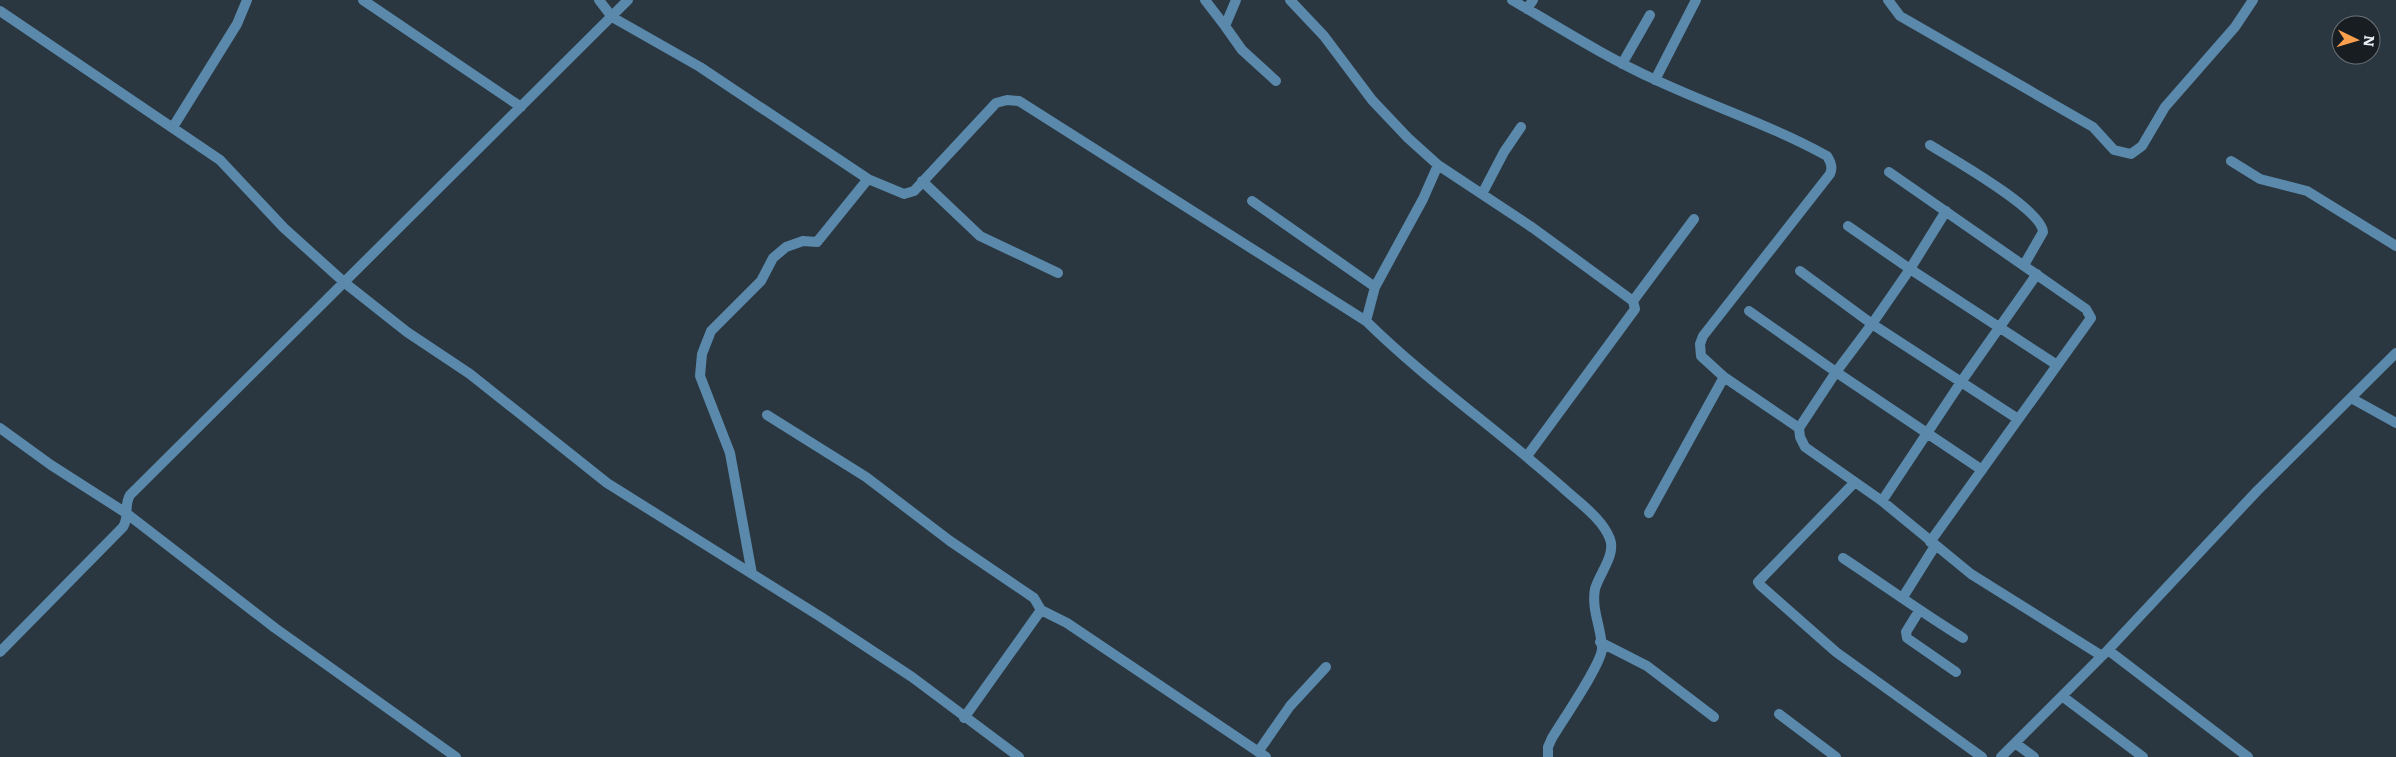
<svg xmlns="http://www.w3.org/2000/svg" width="2396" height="757" viewBox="0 0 2396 757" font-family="Literata,serif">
	<rect width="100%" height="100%" fill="#2a3740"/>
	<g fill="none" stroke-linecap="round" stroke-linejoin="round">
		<path stroke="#5a89ab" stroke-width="10" d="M 363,0 L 521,107
			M 599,0 L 612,17 L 700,67 L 868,179 L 904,194 L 914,191 L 996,103 L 1007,100 L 1019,101 L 1366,321
			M 1205,0 L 1225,26 L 1236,0
			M 1290,0 L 1324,36 L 1372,100 L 1408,138 L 1438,165 L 1423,199 L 1375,287 L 1366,321 C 1427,381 1498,430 1562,487 C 1578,502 1602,518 1610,539 C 1616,555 1599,574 1595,589 C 1591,610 1602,629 1602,649 C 1601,665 1562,721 1552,738 L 1548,747 L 1548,757
			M 1512,0 C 1560,28 1607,58 1658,81 C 1714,107 1773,126 1827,156 C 1831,162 1833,168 1830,174 L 1703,336 L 1700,344 L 1701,356 L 1724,377 L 1799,428
			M 1888,0 L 1900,16 L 2093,127 L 2114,150 L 2131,154 L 2142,146 L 2165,107 L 2235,27 L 2253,0
			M 1527,9 L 1533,0
			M 0,11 L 220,160 L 284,228 L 345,283 L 407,332 L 470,374 L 607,483 L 821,617 L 912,677 L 1019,757
			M 1225,26 L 1242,50 L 1276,81
			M 1622,64 L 1650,15
			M 1655,80 L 1696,0
			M 173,127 L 237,24 L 247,0
			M 1930,145 C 1951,158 2042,209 2043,232 L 2024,265
			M 2231,161 L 2260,179 L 2307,191 L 2396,246
			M 1438,165 L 1533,228 L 1633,301 L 1635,309 L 1527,456
			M 1889,172 L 2086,309 L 2091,318 L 1930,542
			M 922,181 L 980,236 L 1058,273
			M 1482,194 L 1504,152 L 1521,127
			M 1252,201 L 1375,287
			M 1946,211 L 1910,269 L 2057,365
			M 1848,226 L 1910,269 L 1872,324 L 2018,419
			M 1800,271 L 1872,324 L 1836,372 L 1982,470
			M 1633,301 L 1694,219
			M 1749,311 L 1836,372 L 1799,428 L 1800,437 L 1805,447 L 1882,501 L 1971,574 L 2102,656
			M 2351,398 L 2396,423
			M 767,415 L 866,477 L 950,541 L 1034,598 L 1041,610 L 964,718
			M 0,428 L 51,465 L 126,513 L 275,628 L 456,757
			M 1855,482 L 1758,582 L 1760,585 L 1836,652 L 1982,757
			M 1882,501 L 1961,382 L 2037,274
			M 1649,513 L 1724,377
			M 1843,558 C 1884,585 1922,613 1963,638
			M 752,574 L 730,453 L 700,376 L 702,354 L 711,331 L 761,281 L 773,258 L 786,247 L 803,241 L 817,242 L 868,179
			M 1903,597 L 1935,546
			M 1041,610 L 1067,623 L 1266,757
			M 1919,611 L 1906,632 L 1907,638 L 1956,672
			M 1600,642 L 1647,666 L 1714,717
			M 2108,650 L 2248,757
			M 0,652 L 123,527 C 130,516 123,507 130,495 L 628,0
			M 2062,696 L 2143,757
			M 1779,714 L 1836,757
			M 2015,743 L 2034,757
			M 1258,752 L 1290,706 L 1326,667
			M 2001,757 L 2108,650 L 2257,491 L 2396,353"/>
	</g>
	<g transform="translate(2356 40) rotate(95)"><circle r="24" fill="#171d21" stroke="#6a7176"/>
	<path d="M0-4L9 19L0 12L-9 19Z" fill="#f99f4d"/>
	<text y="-8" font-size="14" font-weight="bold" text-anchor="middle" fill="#e7eff5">N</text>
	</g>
</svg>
